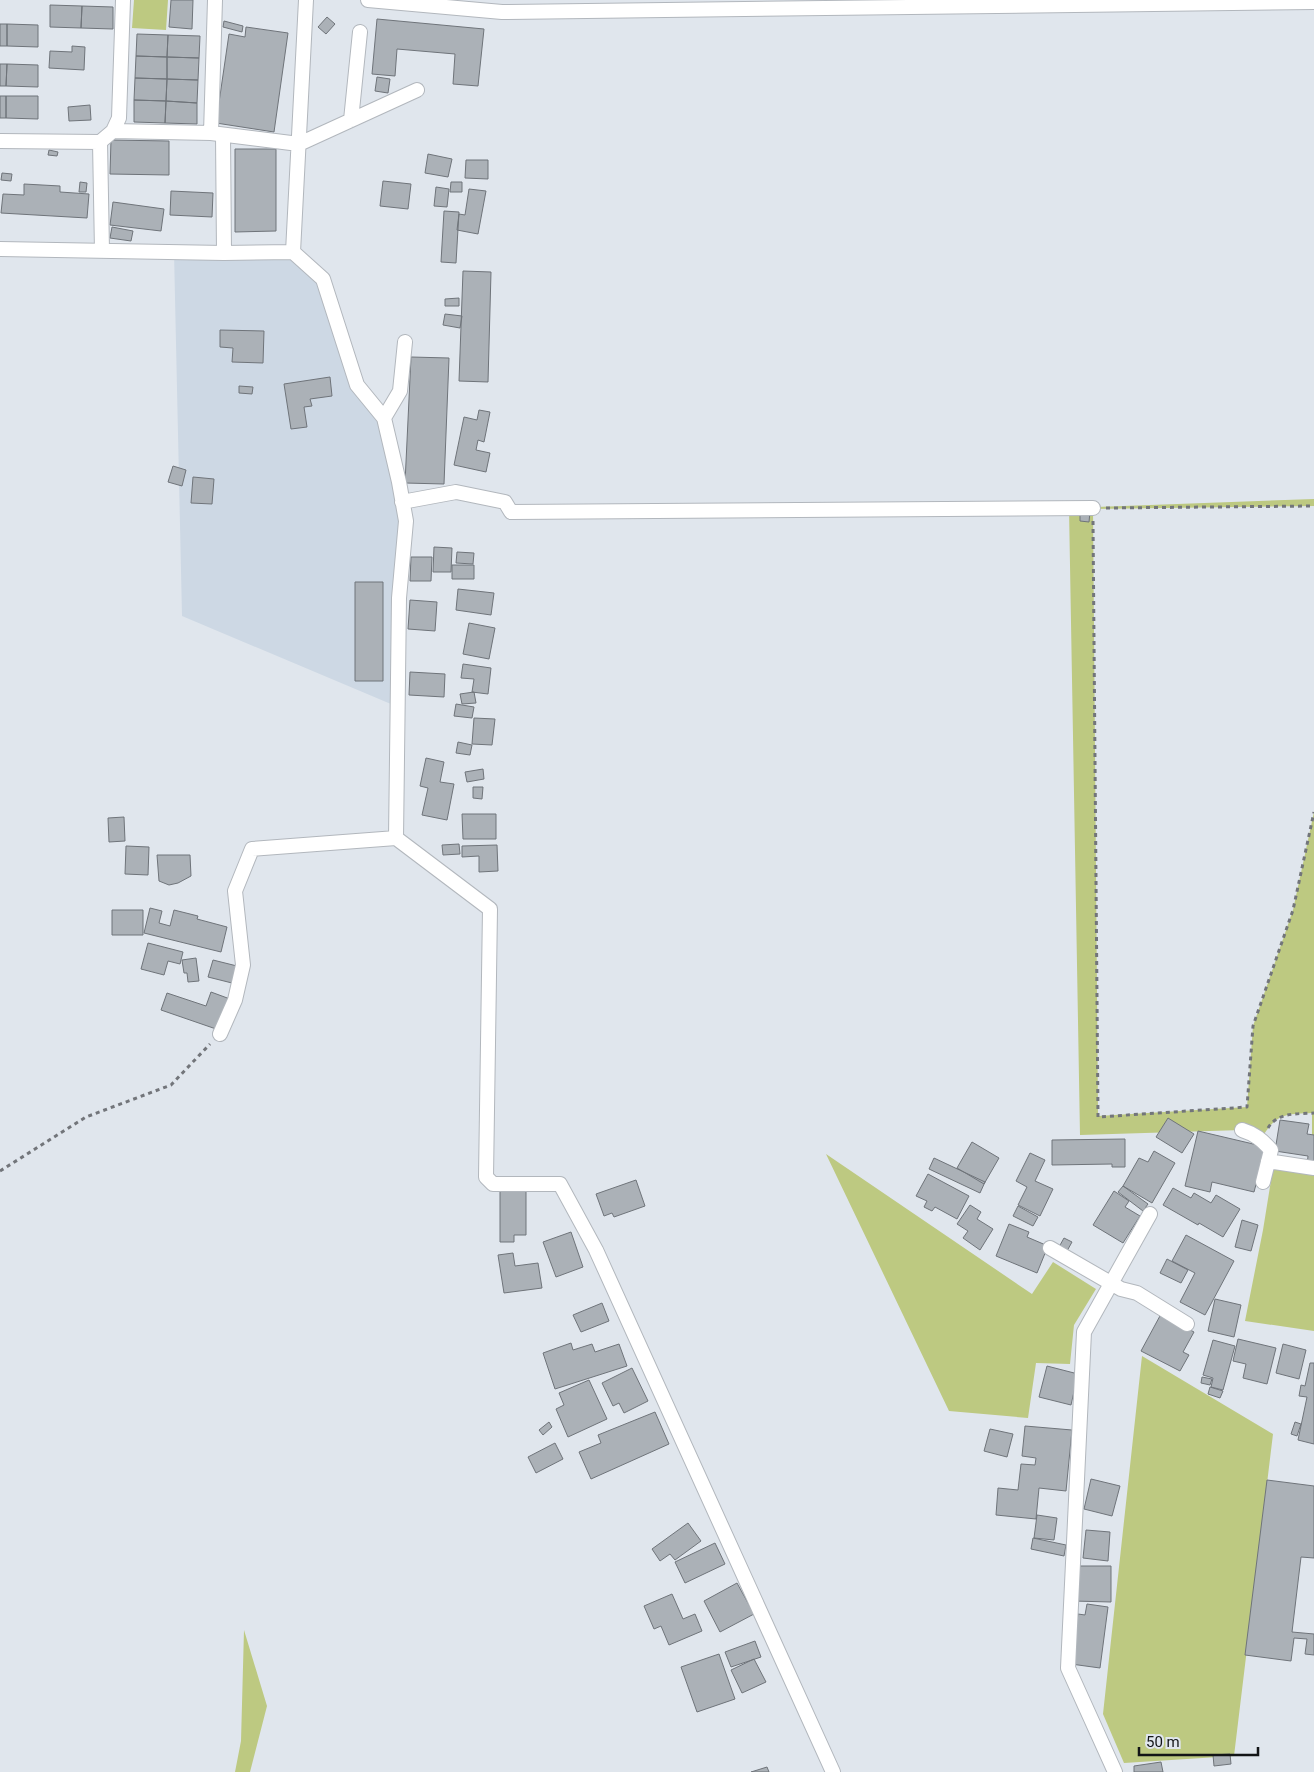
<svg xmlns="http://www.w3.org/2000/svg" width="1314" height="1772" viewBox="0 0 1314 1772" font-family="Roboto,sans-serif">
	<rect width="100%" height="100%" fill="#e0e6ed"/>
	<path fill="#cdd8e4" d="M 174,252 L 293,252 L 323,279 L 357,385 L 384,418 L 406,521 L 398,707 L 182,616 Z"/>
	<path fill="#bdc981" d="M 134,0 L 168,0 L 166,30 L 132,28 Z
		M 1314,499 L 1314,506 L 1093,509 L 1098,1116 L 1247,1107 L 1253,1026 L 1293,910 L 1314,812 L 1314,1137 L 1312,1137 L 1312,1113 C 1284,1114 1276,1114 1261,1139 L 1242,1130 L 1080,1135 L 1069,508 Z
		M 826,1154 L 1032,1294 L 1053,1262 L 1096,1289 L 1074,1325 L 1070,1364 L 1036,1363 L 1028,1418 L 949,1411 Z
		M 1273,1168 L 1314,1173 L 1314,1331 L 1245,1321 L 1263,1230 Z
		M 1142,1356 L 1273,1434 L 1234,1756 L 1124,1763 L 1103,1714 Z
		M 244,1630 L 267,1706 L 250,1772 L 235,1772 L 241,1741 Z"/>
	<path fill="#abb1b7" stroke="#6f747a" d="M 171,0 L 193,0 L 192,29 L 169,27 Z
		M 50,5 L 82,6 L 81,28 L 50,27 Z
		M 82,6 L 113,7 L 113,29 L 81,28 Z
		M 327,17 L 335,24 L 326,34 L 318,27 Z
		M 377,19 L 484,29 L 478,86 L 453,84 L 455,54 L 397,49 L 395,76 L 372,74 Z
		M 224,21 L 243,26 L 242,32 L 223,27 Z
		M 0,24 L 7,24 L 7,46 L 0,46 Z
		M 7,24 L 38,25 L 38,47 L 7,46 Z
		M 246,27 L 288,33 L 274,132 L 216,123 L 229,34 L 245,37 Z
		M 137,34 L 168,35 L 167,57 L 136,56 Z
		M 168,35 L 200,36 L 199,58 L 167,57 Z
		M 72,46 L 85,47 L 84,70 L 49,68 L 50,51 L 72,52 Z
		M 136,56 L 167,57 L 167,79 L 135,78 Z
		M 167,57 L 199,58 L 198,80 L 167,79 Z
		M 0,64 L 7,64 L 6,86 L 0,86 Z
		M 7,64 L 38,65 L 38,87 L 6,86 Z
		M 377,77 L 390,79 L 388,93 L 375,91 Z
		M 135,78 L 167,79 L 166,101 L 134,100 Z
		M 167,79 L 198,80 L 197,103 L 166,101 Z
		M 0,96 L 6,96 L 6,118 L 0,118 Z
		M 6,96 L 38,96 L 38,119 L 6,118 Z
		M 134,100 L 166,101 L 165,123 L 134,122 Z
		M 166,101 L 197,103 L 197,124 L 165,123 Z
		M 90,105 L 91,120 L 69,121 L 68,107 Z
		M 111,140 L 169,141 L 169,175 L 110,174 Z
		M 235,149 L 276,149 L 276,231 L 235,232 Z
		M 49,150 L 58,152 L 57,156 L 48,155 Z
		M 428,154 L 452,159 L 448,177 L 425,173 Z
		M 466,160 L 488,160 L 488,179 L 465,178 Z
		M 2,173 L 12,174 L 11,181 L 1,180 Z
		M 383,181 L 411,184 L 408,209 L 380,206 Z
		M 80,182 L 87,183 L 86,192 L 79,192 Z
		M 451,182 L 462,182 L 462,192 L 450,192 Z
		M 24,184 L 60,186 L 60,192 L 89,194 L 87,218 L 1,213 L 3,194 L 24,195 Z
		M 436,187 L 449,189 L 447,207 L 434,206 Z
		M 469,189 L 486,191 L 478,234 L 457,230 L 459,214 L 465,215 Z
		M 171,191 L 213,193 L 212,217 L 170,215 Z
		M 113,202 L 164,209 L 161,231 L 110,225 Z
		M 444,211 L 459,212 L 456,263 L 441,262 Z
		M 112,227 L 133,231 L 131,241 L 110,238 Z
		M 463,271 L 491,272 L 488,382 L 459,381 Z
		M 459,298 L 459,306 L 445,306 L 445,299 Z
		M 445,314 L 462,316 L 460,328 L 443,325 Z
		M 220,330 L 264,331 L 263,363 L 232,362 L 233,348 L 220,347 Z
		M 411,357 L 449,358 L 444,484 L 405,483 Z
		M 330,377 L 332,396 L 310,399 L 312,406 L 304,407 L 307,427 L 291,429 L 284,384 Z
		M 239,386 L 253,387 L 252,394 L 239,393 Z
		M 479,410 L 490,412 L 484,442 L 478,440 L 476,450 L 490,453 L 486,472 L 454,465 L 464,417 L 477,420 Z
		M 173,466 L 186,470 L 182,486 L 168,482 Z
		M 193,477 L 214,479 L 212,504 L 191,503 Z
		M 1080,511 L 1090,512 L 1089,522 L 1080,521 Z
		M 434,547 L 452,548 L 451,572 L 433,572 Z
		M 457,552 L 474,553 L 473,564 L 456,563 Z
		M 411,557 L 432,557 L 431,581 L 410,581 Z
		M 452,565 L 474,565 L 474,579 L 452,579 Z
		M 355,582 L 383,582 L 383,681 L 355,681 Z
		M 458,589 L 494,593 L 491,615 L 456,610 Z
		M 410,600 L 437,602 L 435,631 L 408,629 Z
		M 469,623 L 495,628 L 489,659 L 463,654 Z
		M 463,664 L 491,668 L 488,694 L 472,692 L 474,679 L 461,678 Z
		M 410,672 L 445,674 L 444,697 L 409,695 Z
		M 474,692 L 476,703 L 462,704 L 460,694 Z
		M 456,704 L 474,707 L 472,718 L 454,716 Z
		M 474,718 L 495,719 L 492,745 L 472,744 Z
		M 458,742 L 472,745 L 470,755 L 456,753 Z
		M 426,758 L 444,762 L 440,782 L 454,784 L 447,820 L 422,815 L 428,788 L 420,786 Z
		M 483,769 L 484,779 L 467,782 L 465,772 Z
		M 473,787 L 483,787 L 482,799 L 473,798 Z
		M 462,814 L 496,814 L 496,839 L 463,839 Z
		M 124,817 L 125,841 L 109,842 L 108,818 Z
		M 459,844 L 460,854 L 443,855 L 442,845 Z
		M 497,845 L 498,871 L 479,872 L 479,856 L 462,857 L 462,846 Z
		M 126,846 L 149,847 L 148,875 L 125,874 Z
		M 157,855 L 190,855 L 191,876 L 178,883 L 169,885 L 159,881 Z
		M 150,908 L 162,911 L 159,923 L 170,926 L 174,910 L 198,916 L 197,919 L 227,927 L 221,952 L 144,933 Z
		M 112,910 L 143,910 L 143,935 L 112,935 Z
		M 148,943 L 183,952 L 180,964 L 168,961 L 164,975 L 141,969 Z
		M 196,958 L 199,981 L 188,982 L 187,973 L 184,973 L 182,960 Z
		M 213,960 L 237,966 L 232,983 L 208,977 Z
		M 211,992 L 230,999 L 219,1030 L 161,1010 L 167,993 L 206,1006 Z
		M 1168,1118 L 1194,1134 L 1182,1153 L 1156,1137 Z
		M 1280,1120 L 1309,1124 L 1307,1134 L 1314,1135 L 1314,1167 L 1307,1166 L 1308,1156 L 1275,1151 Z
		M 1198,1131 L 1266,1147 L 1254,1192 L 1212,1182 L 1210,1192 L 1185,1186 Z
		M 1125,1139 L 1125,1167 L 1112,1167 L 1112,1164 L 1052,1165 L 1052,1140 Z
		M 972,1142 L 999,1158 L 984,1184 L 957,1168 Z
		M 1154,1151 L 1175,1163 L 1152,1203 L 1123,1186 L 1139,1158 L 1148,1162 Z
		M 1030,1153 L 1045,1160 L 1035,1181 L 1053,1189 L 1040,1216 L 1018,1205 L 1027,1187 L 1016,1181 Z
		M 934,1158 L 985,1182 L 980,1193 L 929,1169 Z
		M 928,1174 L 969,1196 L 957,1219 L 935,1207 L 932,1211 L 924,1207 L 927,1201 L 916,1196 Z
		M 636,1180 L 645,1206 L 614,1217 L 612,1213 L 604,1216 L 596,1194 Z
		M 1123,1186 L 1148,1204 L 1143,1211 L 1118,1192 Z
		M 1173,1188 L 1191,1198 L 1194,1193 L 1211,1203 L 1216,1195 L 1240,1209 L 1223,1237 L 1199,1223 L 1198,1225 L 1163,1205 Z
		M 500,1191 L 526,1191 L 526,1235 L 514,1235 L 514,1242 L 500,1242 Z
		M 1114,1191 L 1129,1201 L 1125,1207 L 1140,1216 L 1123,1243 L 1093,1225 Z
		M 970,1205 L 981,1212 L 977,1219 L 993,1229 L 980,1250 L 963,1238 L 968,1231 L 957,1224 Z
		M 1018,1206 L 1038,1217 L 1033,1226 L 1013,1216 Z
		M 1242,1220 L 1258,1225 L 1251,1251 L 1235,1247 Z
		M 1009,1224 L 1029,1232 L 1027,1237 L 1048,1246 L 1037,1273 L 996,1256 Z
		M 571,1232 L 583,1267 L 556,1277 L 543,1242 Z
		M 1186,1235 L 1234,1261 L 1205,1315 L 1180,1302 L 1195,1273 L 1172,1261 Z
		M 1064,1238 L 1072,1242 L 1067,1251 L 1059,1247 Z
		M 513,1253 L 515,1266 L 538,1263 L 542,1288 L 504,1293 L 498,1255 Z
		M 1167,1259 L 1188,1270 L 1181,1283 L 1160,1273 Z
		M 1215,1299 L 1241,1305 L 1234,1337 L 1208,1331 Z
		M 602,1303 L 609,1321 L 581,1332 L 573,1315 Z
		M 1161,1314 L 1194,1332 L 1183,1352 L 1189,1355 L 1180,1371 L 1141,1351 Z
		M 1238,1339 L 1276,1348 L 1267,1384 L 1243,1378 L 1246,1364 L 1233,1361 Z
		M 1213,1340 L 1235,1346 L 1223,1390 L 1211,1387 L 1213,1378 L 1203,1375 Z
		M 571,1343 L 573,1350 L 592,1344 L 595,1352 L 619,1344 L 627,1366 L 555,1389 L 543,1353 Z
		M 1283,1344 L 1306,1350 L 1299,1379 L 1276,1373 Z
		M 1310,1363 L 1314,1363 L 1314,1444 L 1298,1440 L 1307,1397 L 1299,1396 L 1301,1385 L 1305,1386 Z
		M 1047,1366 L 1078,1374 L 1071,1405 L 1039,1397 Z
		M 632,1368 L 648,1401 L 624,1413 L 619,1403 L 613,1406 L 602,1383 Z
		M 1202,1377 L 1212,1379 L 1210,1385 L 1201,1383 Z
		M 589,1380 L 607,1419 L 568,1437 L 556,1409 L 564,1405 L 559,1393 Z
		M 1210,1387 L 1223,1391 L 1220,1398 L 1208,1394 Z
		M 655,1412 L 669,1444 L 591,1479 L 579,1452 L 601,1443 L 598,1435 Z
		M 549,1422 L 552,1427 L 543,1435 L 539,1430 Z
		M 1295,1422 L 1301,1424 L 1297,1436 L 1291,1434 Z
		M 1025,1426 L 1072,1430 L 1066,1491 L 1039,1488 L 1036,1519 L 996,1515 L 998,1488 L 1018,1490 L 1021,1464 L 1035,1465 L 1036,1458 L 1022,1456 Z
		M 990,1429 L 1013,1434 L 1007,1457 L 984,1451 Z
		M 555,1443 L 563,1459 L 536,1473 L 528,1457 Z
		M 1091,1479 L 1120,1486 L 1112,1516 L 1084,1509 Z
		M 1267,1480 L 1314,1486 L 1314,1558 L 1301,1557 L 1292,1632 L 1314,1634 L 1314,1655 L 1305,1654 L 1307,1639 L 1294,1638 L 1291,1661 L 1245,1655 Z
		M 1037,1515 L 1057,1518 L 1054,1540 L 1034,1538 Z
		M 688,1523 L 701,1541 L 675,1560 L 670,1554 L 660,1561 L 652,1549 Z
		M 1086,1530 L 1110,1532 L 1108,1561 L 1083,1558 Z
		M 1033,1538 L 1066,1545 L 1064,1556 L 1031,1549 Z
		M 715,1543 L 725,1564 L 685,1583 L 675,1562 Z
		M 1074,1566 L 1111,1566 L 1111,1602 L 1073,1601 Z
		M 737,1583 L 754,1614 L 720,1632 L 704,1601 Z
		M 672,1594 L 683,1619 L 695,1614 L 702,1631 L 669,1645 L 661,1626 L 654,1629 L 644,1606 Z
		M 1087,1604 L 1108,1607 L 1100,1668 L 1071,1664 L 1078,1614 L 1085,1615 Z
		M 755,1641 L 761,1657 L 731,1667 L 725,1652 Z
		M 719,1654 L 735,1699 L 697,1712 L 681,1667 Z
		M 754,1659 L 766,1682 L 742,1693 L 731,1670 Z
		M 1230,1754 L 1231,1764 L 1214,1766 L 1213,1755 Z
		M 1161,1762 L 1163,1772 L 1134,1772 L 1134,1766 Z
		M 767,1767 L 769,1772 L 751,1772 Z"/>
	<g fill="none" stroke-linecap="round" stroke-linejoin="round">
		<defs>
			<path id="street" d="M 368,0 L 502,12 L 1314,2
				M 351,120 L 360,32
				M 113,131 L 211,133 L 299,144 L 417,90
				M 211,133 L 215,0
				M 223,135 L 224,253
				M 0,141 L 100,142
				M 0,249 L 224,253 L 293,252 L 323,279 L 357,385 L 384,418
				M 102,251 L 100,142 L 113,131 L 119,118 L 123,0
				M 293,252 L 306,0
				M 402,502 L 456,492 L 505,502 L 511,512 L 1093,508
				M 396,838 L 490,909 L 486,1177 L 493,1184 L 560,1184 L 596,1250 L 833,1772
				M 220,1034 L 235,1000 L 243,965 L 235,891 L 252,849 L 396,838 L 399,598 L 406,521 L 399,482 L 384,418 L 400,391 L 405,342
				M 1242,1130 C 1255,1134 1262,1140 1271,1150 L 1263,1182
				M 1268,1161 L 1314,1168
				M 1050,1248 L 1121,1289 L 1137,1293 L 1187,1324
				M 1115,1772 L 1068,1668 L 1084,1332 L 1150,1214"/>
		</defs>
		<use href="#street" stroke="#b2b7bd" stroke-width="16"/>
		<path stroke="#72757a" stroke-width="3" stroke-dasharray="4 4" stroke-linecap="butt" d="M 1106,508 L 1314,506
			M 1093,521 L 1098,1117 L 1247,1107 L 1253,1026 L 1293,910 L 1314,812
			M 1268,1128 C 1277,1112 1298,1114 1314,1113
			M 0,1171 L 86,1117 L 171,1085 L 210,1044"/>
		<use href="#street" stroke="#fff" stroke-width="14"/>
	</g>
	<path d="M1139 1747v8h119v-8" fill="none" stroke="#131517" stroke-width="2.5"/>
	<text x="1146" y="1747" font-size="15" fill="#131517" stroke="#e0e6ed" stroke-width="4" paint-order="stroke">50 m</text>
</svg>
